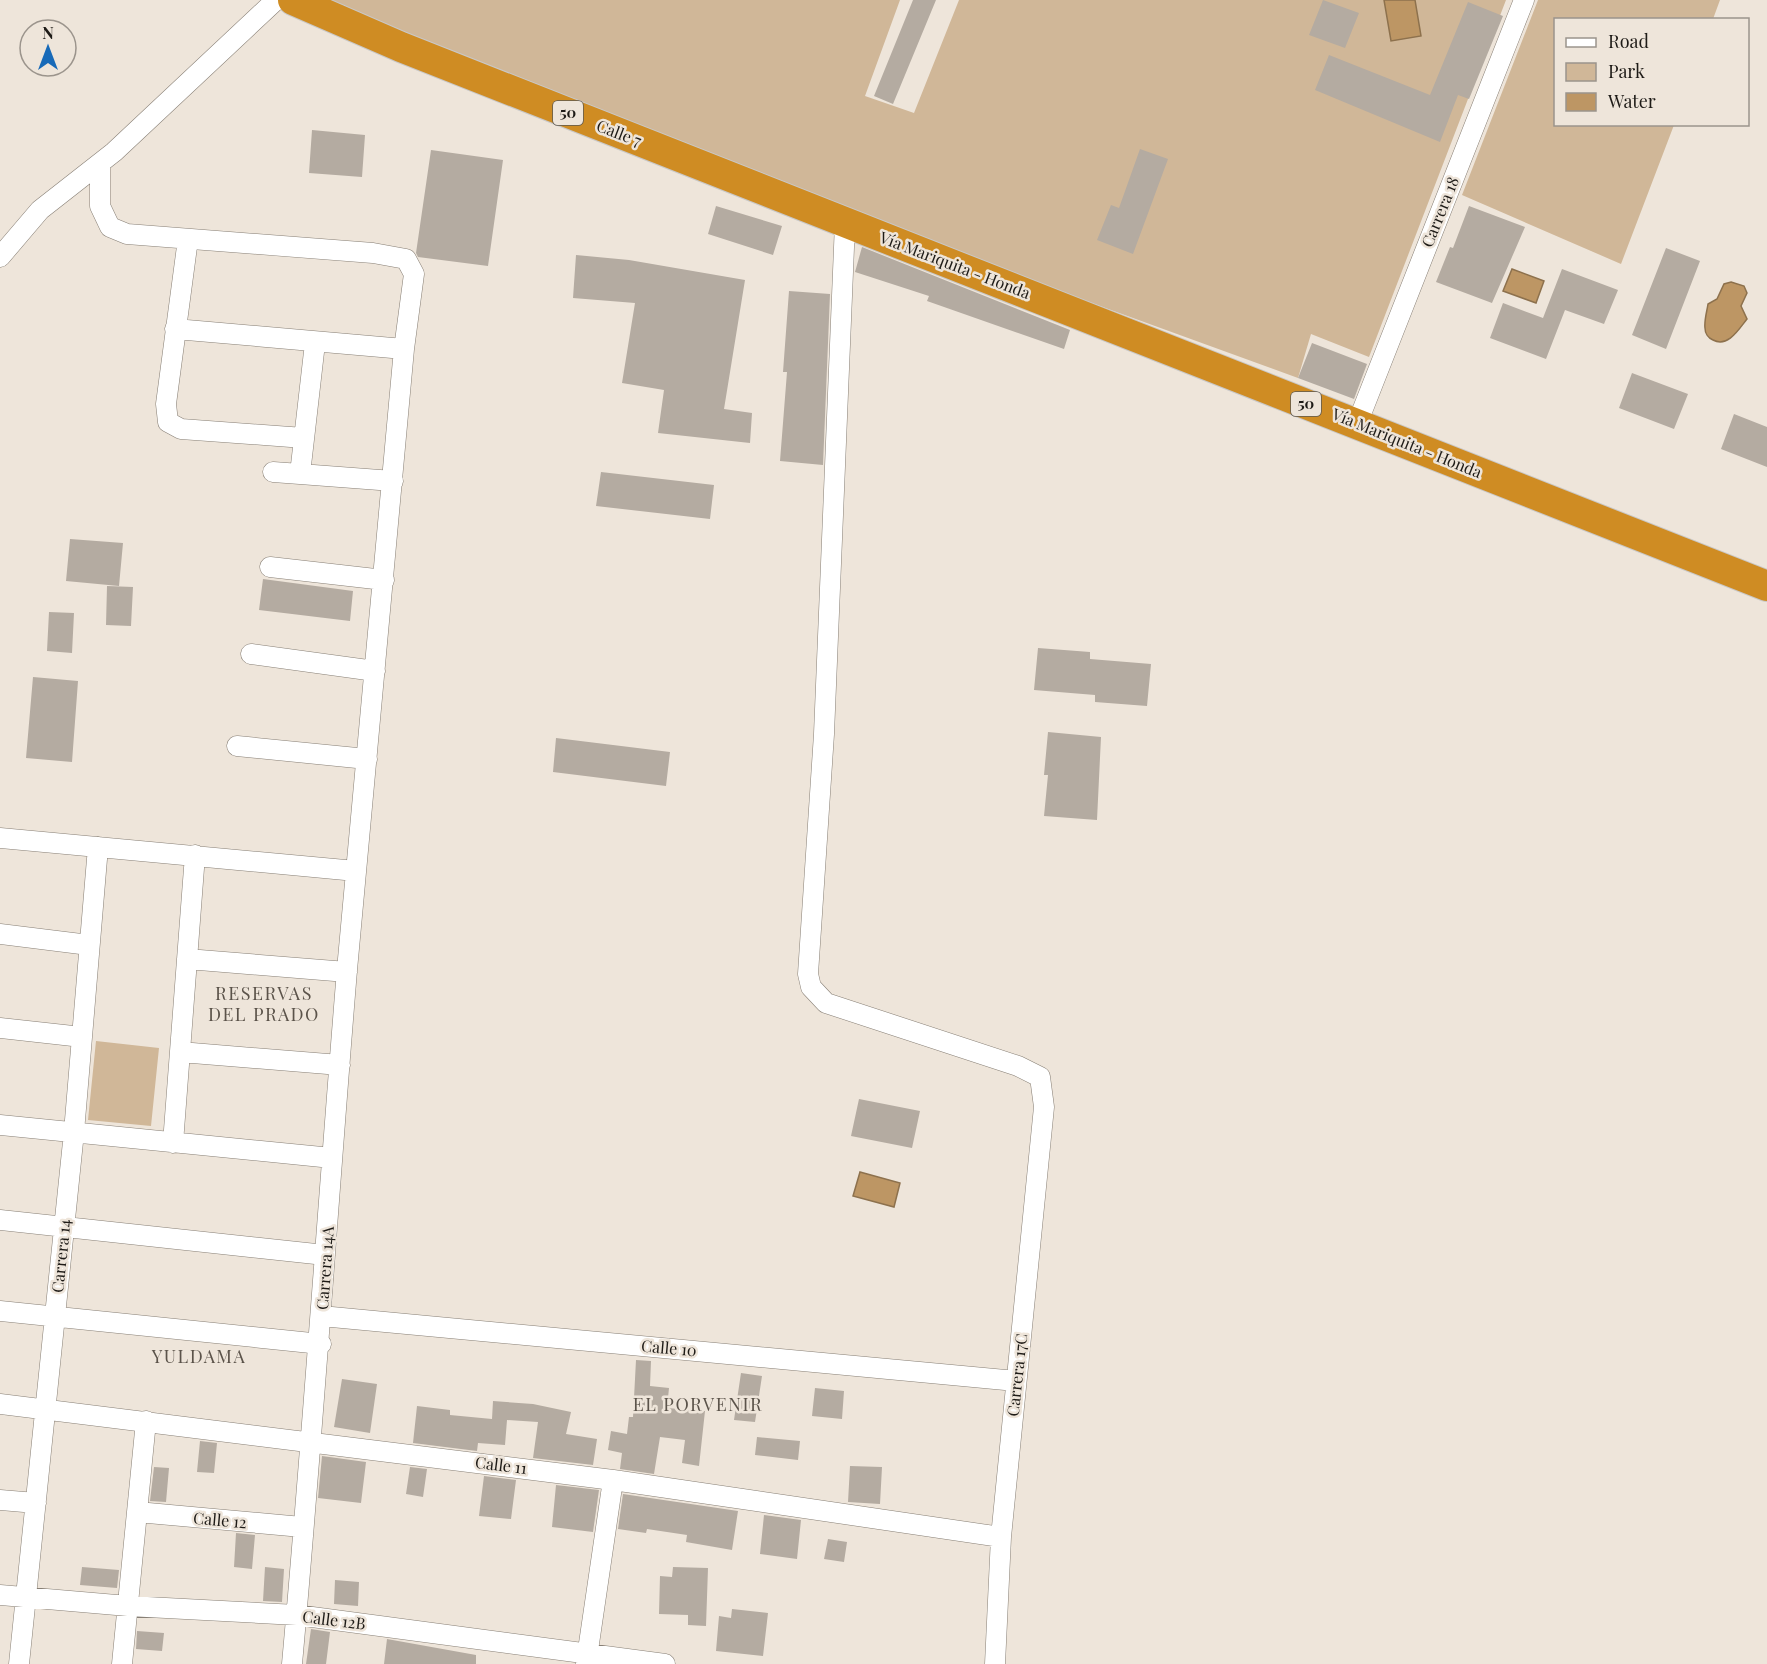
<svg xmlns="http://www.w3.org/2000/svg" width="1767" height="1664" viewBox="0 0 1767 1664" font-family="'Playfair Display',serif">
	<rect width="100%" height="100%" fill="#eee5da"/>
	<path fill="#d0b798" d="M 316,0 L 900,0 L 865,96 L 914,113 L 959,0 L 1506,0 L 1369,357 L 1311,334 L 1298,378 L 825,206 Z
		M 1538,0 L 1720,0 L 1713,19 L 1556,20 L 1556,124 L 1674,125 L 1621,264 L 1462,195 Z
		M 96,1041 L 159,1048 L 151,1126 L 88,1120 Z"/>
	<path fill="#bd9664" stroke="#8d714d" stroke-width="1.5" d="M 1384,0 L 1415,0 L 1421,36 L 1391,41 Z
		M 1512,269 L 1544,281 L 1536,303 L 1503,291 Z
		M 1731,282 L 1744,286 L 1747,293 L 1741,306 L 1747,319 C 1739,329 1728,348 1713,340 C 1708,338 1705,333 1705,328 C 1704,321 1707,311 1708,304 L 1717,299 L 1724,284 Z
		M 860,1172 L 900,1183 L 894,1207 L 853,1196 Z"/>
	<path fill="#b4aba1" d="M 913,0 L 936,0 L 893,104 L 874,96 Z
		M 1323,0 L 1359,13 L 1345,48 L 1309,35 Z
		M 1468,2 L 1503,16 L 1469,99 L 1458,95 L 1440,142 L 1315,90 L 1329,55 L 1430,95 Z
		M 312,130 L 365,135 L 362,177 L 309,173 Z
		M 1140,149 L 1168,159 L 1133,254 L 1097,240 L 1111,205 L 1119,208 Z
		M 431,150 L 503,160 L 488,266 L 418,257 L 416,253 Z
		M 716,206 L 782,226 L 773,255 L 708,234 Z
		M 1469,206 L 1525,227 L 1492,303 L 1436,282 L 1450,247 L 1453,248 Z
		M 862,247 L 1070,330 L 1064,349 L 927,301 L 929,296 L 855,272 Z
		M 1666,248 L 1700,261 L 1666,349 L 1632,335 Z
		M 576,255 L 629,260 L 745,280 L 724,409 L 752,413 L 750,443 L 658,433 L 664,390 L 622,383 L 635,303 L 573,298 Z
		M 1562,269 L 1618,290 L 1604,324 L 1565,310 L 1546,359 L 1490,338 L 1503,303 L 1543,318 Z
		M 789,291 L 830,294 L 823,465 L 780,461 L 787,372 L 783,372 Z
		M 1312,343 L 1367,364 L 1354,399 L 1298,378 Z
		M 1632,373 L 1688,394 L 1674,429 L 1619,408 Z
		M 1734,414 L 1767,427 L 1767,467 L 1721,449 Z
		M 601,472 L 714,485 L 710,519 L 596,506 Z
		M 70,539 L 123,543 L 119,586 L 66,581 Z
		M 263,579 L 353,591 L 350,621 L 259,610 Z
		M 107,586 L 133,587 L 131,626 L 106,625 Z
		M 49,612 L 74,613 L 72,653 L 47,651 Z
		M 1038,648 L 1090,652 L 1090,659 L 1151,664 L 1147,706 L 1095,702 L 1095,695 L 1034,690 Z
		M 33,677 L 78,681 L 72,762 L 26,758 Z
		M 1048,732 L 1101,737 L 1097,820 L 1044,816 L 1048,775 L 1044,775 Z
		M 556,738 L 670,752 L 666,786 L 553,772 Z
		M 859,1099 L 920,1111 L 912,1148 L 851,1136 Z
		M 636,1360 L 651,1361 L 650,1386 L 669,1388 L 667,1408 L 705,1411 L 699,1466 L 682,1463 L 685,1440 L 660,1437 L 654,1474 L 620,1469 L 622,1453 L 608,1450 L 611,1431 L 627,1434 L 629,1417 L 633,1417 Z
		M 741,1373 L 762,1376 L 755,1422 L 734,1420 Z
		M 342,1379 L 377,1384 L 370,1433 L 334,1427 Z
		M 815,1388 L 844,1391 L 842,1419 L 812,1416 Z
		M 493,1401 L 533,1404 L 571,1412 L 566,1434 L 597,1439 L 593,1465 L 533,1458 L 538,1422 L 507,1420 L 505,1445 L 478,1443 L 477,1451 L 413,1443 L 417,1406 L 450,1410 L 450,1415 L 492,1419 Z
		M 757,1437 L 800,1441 L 798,1460 L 755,1455 Z
		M 200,1441 L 217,1443 L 214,1473 L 197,1472 Z
		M 322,1456 L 366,1462 L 361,1503 L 318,1498 Z
		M 850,1466 L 882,1467 L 880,1504 L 848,1502 Z
		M 154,1467 L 169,1468 L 166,1502 L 150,1501 Z
		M 410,1467 L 427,1469 L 423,1497 L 406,1494 Z
		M 484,1476 L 516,1480 L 511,1519 L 479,1516 Z
		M 556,1485 L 599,1490 L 593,1532 L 552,1527 Z
		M 623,1494 L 738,1511 L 732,1550 L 686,1542 L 687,1535 L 647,1529 L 646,1533 L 618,1529 Z
		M 764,1515 L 801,1520 L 797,1559 L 760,1554 Z
		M 236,1533 L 255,1535 L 252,1569 L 234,1567 Z
		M 828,1539 L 847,1542 L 844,1562 L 824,1559 Z
		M 82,1567 L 119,1570 L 117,1588 L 80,1585 Z
		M 265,1567 L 284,1569 L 282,1602 L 263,1601 Z
		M 673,1567 L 708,1568 L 706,1626 L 688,1625 L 688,1615 L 659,1614 L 660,1576 L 672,1577 Z
		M 335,1580 L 359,1582 L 358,1606 L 334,1604 Z
		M 732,1609 L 768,1613 L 763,1656 L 716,1651 L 719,1616 L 731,1618 Z
		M 311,1629 L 330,1632 L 326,1664 L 306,1664 Z
		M 137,1631 L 164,1633 L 162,1651 L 136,1649 Z
		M 387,1639 L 476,1655 L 476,1664 L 384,1664 Z"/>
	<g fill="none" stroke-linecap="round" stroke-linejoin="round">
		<defs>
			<path id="minor" d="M 100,163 L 100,206 L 110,227 L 127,234 L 373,253 L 406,259 L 414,274 L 404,349 C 386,556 365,763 347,970 C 328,1201 313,1433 292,1664
				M 845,223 L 824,734 L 808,974 L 811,987 L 826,1003 L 1018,1066 L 1040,1077 L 1044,1107 L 1001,1537 L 995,1664
				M 188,239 L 166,404 L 168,422 L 181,429 L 304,438
				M 0,257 L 40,210 L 114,152 L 276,0
				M 175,329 L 404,349
				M 315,343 L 300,474 L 393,481
				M 1357,424 L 1524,0
				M 273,472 L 300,474
				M 270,567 L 384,580
				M 251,654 L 375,671
				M 237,746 L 367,759
				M 0,838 L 356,871
				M 0,934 L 89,945
				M 187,959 L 347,972
				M 0,1028 L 82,1037
				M 180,1052 L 340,1065
				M 0,1125 L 332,1158
				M 173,1143 L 195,855
				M 0,1220 L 325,1255
				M 0,1311 L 321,1344
				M 321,1316 L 1016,1381
				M 0,1404 L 613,1480 L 1001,1537
				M 0,1500 L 36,1503
				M 137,1512 L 302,1527
				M 0,1595 L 128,1606 L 297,1615 L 665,1664
				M 19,1664 L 74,1132 L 98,847
				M 122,1664 L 146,1421
				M 586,1664 L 613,1480"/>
			<path id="highway" d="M 293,0 L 401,47 L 1767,586"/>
		</defs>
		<use href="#minor" stroke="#877f75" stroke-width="21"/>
		<use href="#highway" stroke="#c9c8c7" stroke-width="32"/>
		<use href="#minor" stroke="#fff" stroke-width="20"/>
		<use href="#highway" stroke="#cf8c23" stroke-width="30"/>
	</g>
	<g text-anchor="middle" stroke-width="5" stroke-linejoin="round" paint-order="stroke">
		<g fill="#eee5da" stroke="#5c5852" stroke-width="1.5">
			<rect x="553" y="101" width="30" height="24" rx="4.5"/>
			<rect x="1291" y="392" width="30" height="24" rx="4.5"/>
		</g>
		<g font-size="15" font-weight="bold" fill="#1e1b17">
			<text x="568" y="118">50</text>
			<text x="1306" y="409">50</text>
		</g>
		<g font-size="16" fill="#1e1b17" stroke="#eee5da">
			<text transform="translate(619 133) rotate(21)" y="6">Calle 7</text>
			<text transform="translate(1440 212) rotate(-68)" y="6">Carrera 18</text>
			<text transform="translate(955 265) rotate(21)" y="6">Vía Mariquita - Honda</text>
			<text transform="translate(1407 443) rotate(22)" y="6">Vía Mariquita - Honda</text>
			<text transform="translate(61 1256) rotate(-84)" y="6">Carrera 14</text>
			<text transform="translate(325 1268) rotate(-86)" y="6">Carrera 14A</text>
			<text transform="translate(669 1348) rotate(5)" y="6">Calle 10</text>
			<text transform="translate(1017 1375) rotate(-84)" y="6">Carrera 17C</text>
			<text transform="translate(501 1465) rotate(7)" y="6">Calle 11</text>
			<text transform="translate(220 1520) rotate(5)" y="6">Calle 12</text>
			<text transform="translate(334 1620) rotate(7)" y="6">Calle 12B</text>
		</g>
		<g font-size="18" letter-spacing="1.5" fill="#5b534a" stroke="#eee5da">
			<text x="264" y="1000">RESERVAS<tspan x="264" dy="21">DEL PRADO</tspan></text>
			<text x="199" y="1363">YULDAMA</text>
			<text x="698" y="1411">EL PORVENIR</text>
		</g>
	</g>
	<rect x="1554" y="18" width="195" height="108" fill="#eee5da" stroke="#9b948c" stroke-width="1.5"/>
	<rect x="1566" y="38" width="30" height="9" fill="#ffffff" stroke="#9b948c" stroke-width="1.5"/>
	<text x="1608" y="48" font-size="18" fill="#1e1b17">Road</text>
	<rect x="1566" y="63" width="30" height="18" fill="#d0b798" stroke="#9b948c" stroke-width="1.5"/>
	<text x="1608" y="78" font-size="18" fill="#1e1b17">Park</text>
	<rect x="1566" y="93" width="30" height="18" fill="#bd9664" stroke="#9b948c" stroke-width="1.5"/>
	<text x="1608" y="108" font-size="18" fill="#1e1b17">Water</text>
	<g transform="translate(48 48)"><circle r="28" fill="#eee5da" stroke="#9b948c" stroke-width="1.5"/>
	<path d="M0-4.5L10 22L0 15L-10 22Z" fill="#186ab8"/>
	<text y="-9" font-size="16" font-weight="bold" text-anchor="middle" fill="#1e1b17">N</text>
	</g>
</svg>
